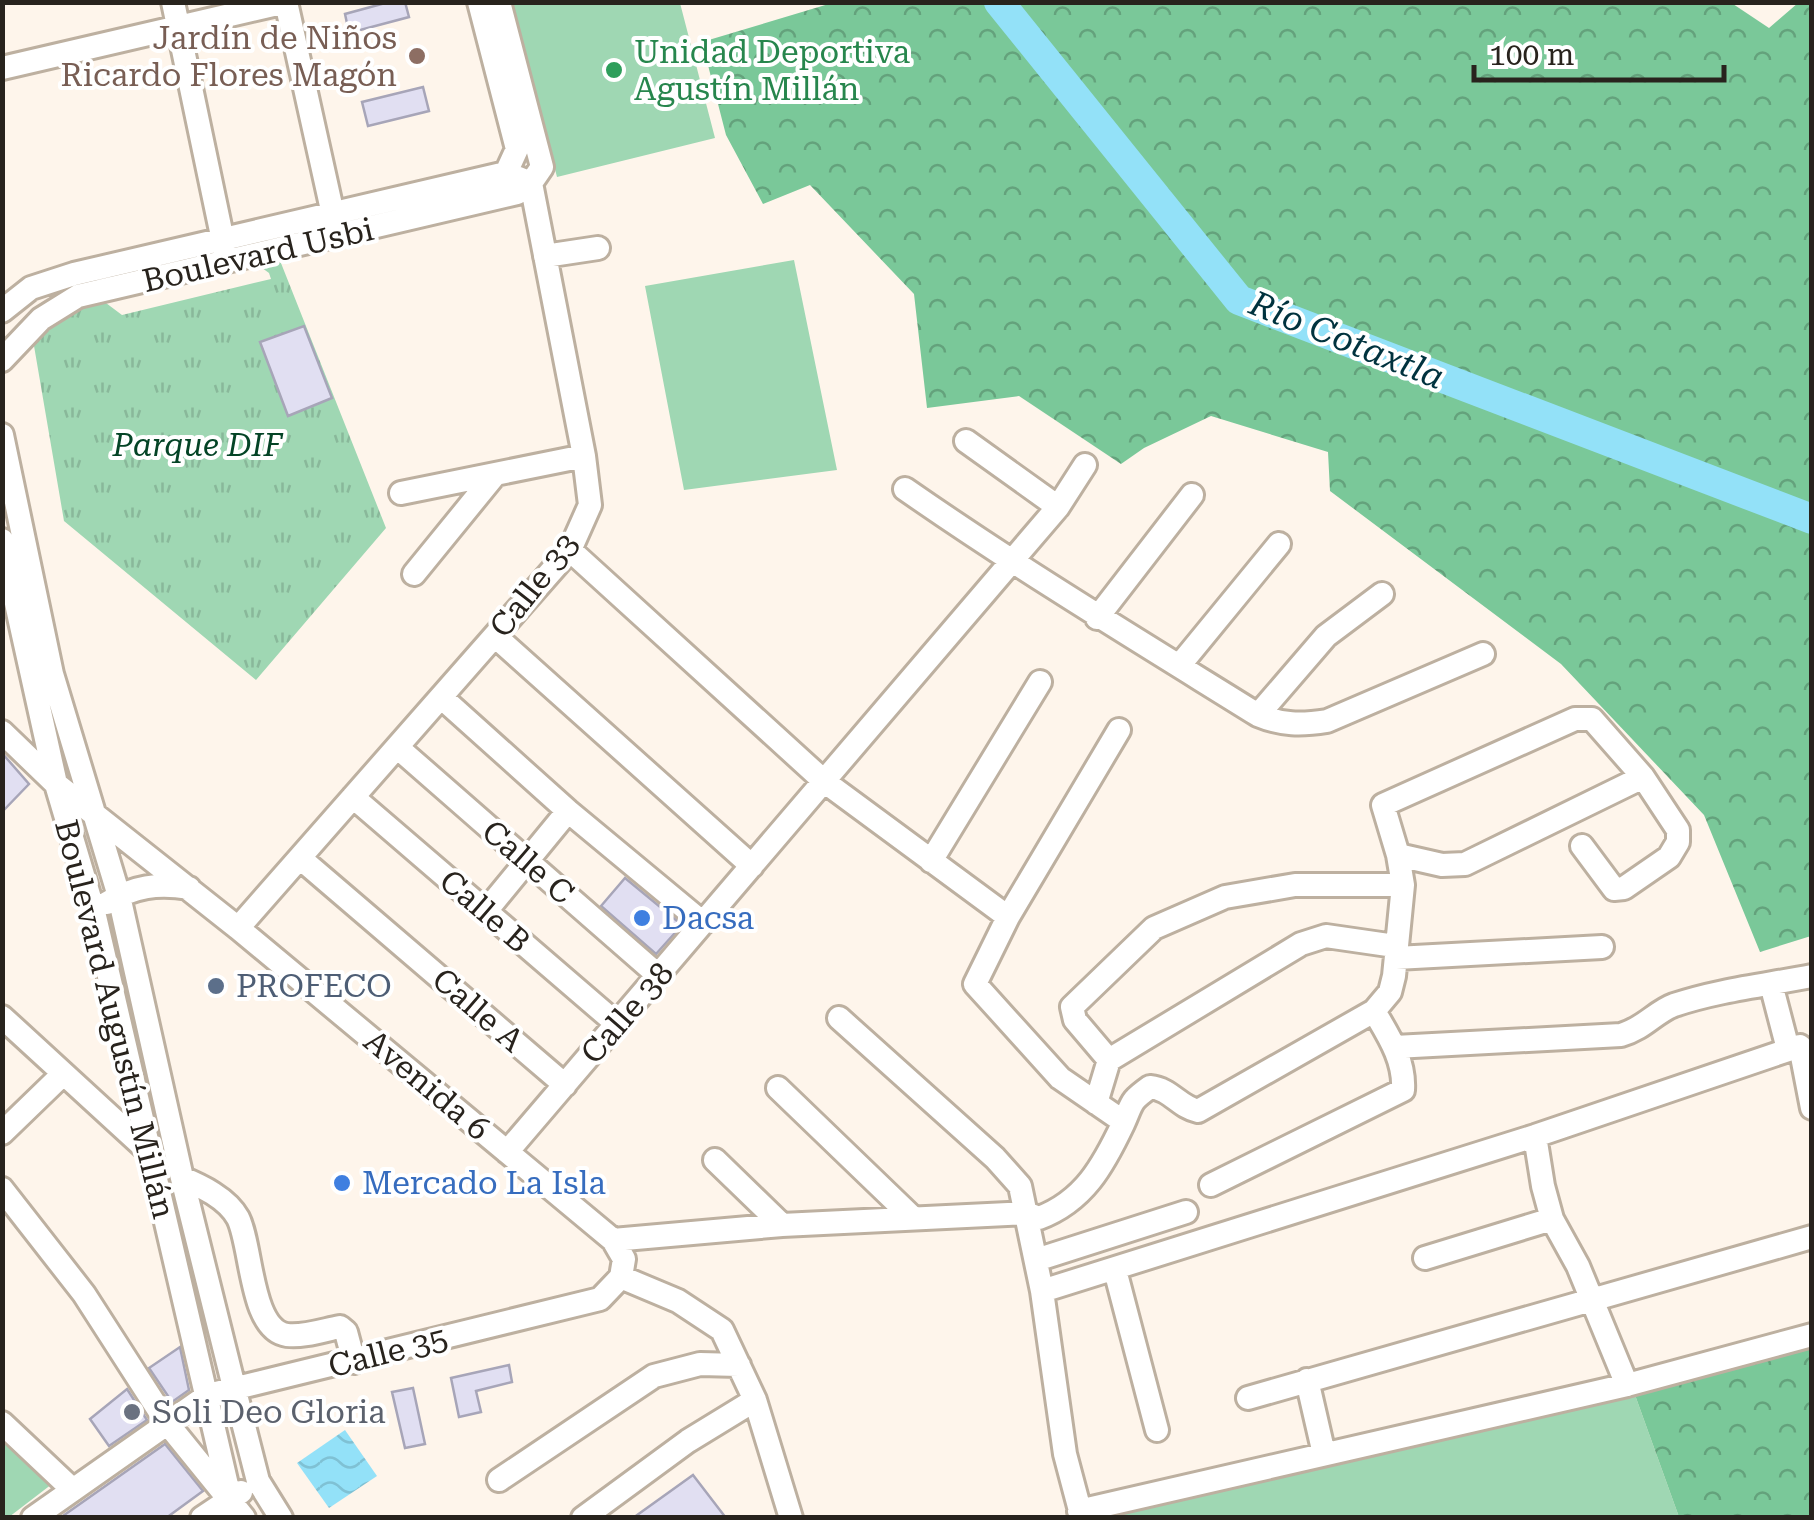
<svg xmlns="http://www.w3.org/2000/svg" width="1814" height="1520" viewBox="0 0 1814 1520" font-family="'Roboto Serif',serif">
	<defs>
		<pattern id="forest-crowns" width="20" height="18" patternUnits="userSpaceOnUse" patternTransform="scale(2.5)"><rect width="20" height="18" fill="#7ac899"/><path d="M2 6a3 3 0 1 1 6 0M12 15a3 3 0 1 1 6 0" fill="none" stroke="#64a27c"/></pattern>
		<pattern id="park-tufts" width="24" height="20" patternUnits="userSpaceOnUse" patternTransform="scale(2.5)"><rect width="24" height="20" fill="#9fd7b3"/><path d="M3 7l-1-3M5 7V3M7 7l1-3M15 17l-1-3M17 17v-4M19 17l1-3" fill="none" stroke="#89b89a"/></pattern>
		<pattern id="water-waves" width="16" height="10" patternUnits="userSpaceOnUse" patternTransform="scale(2.5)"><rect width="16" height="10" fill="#93e1f8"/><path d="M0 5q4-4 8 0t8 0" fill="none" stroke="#7fc1d4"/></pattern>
	</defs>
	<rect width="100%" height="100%" fill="#fef5eb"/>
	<path fill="#9fd7b3" d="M 513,3 L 680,3 L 715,138 L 557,177 Z
		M 794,260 L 837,470 L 684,490 L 645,286 Z
		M 1635,1395 L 1679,1517 L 1089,1518 Z
		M 2,1440 L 52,1484 L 9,1517 L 3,1517 Z"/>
	<path fill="url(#forest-crowns)" d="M 832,3 L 1730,2 L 1769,28 L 1798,3 L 1811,3 L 1811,936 L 1760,952 L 1704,815 L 1561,664 L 1330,491 L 1328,452 L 1211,416 L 1144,448 L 1121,464 L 1019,396 L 927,408 L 914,294 L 810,185 L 763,204 L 726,135 L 702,42 Z
		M 1811,1349 L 1811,1517 L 1679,1517 L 1635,1395 Z"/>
	<path fill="url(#park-tufts)" d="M 277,253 L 386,528 L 256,680 L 64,521 L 33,340 L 47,323 L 98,297 L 122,315 L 271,279 L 269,273 L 258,265 Z"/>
	<path fill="url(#water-waves)" d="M 345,1430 L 377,1476 L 329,1508 L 297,1463 Z"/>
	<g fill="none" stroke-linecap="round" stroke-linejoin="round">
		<path stroke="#93e1f8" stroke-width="30" d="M 999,2 L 1239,300 L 1812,519"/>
	</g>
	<path fill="#e1dff2" stroke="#a7a5b8" stroke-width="2.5" d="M 389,2 L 405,2 L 409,17 L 349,33 L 345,14 Z
		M 423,87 L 429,111 L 368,126 L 362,102 Z
		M 304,326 L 332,398 L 288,416 L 260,342 Z
		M 2,753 L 29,784 L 2,812 Z
		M 625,878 L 682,925 L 656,954 L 601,906 Z
		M 180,1347 L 189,1390 L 172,1402 L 149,1368 Z
		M 509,1365 L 512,1382 L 476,1391 L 481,1412 L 459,1417 L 451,1378 Z
		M 413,1388 L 425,1444 L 405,1448 L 392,1392 Z
		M 127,1389 L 147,1420 L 109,1446 L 90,1419 Z
		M 165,1444 L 203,1491 L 166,1518 L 60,1518 Z
		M 693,1475 L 726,1518 L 633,1518 Z"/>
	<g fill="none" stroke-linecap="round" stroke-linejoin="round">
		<defs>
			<path id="minor" d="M 173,2 L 226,255
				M 286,2 L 336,228
				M 479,2 L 517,149 L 506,173
				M 2,68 L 286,2
				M 545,256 L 598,248
				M 2,311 L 31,288 L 74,274 L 506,173
				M 2,360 L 41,319 L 78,296 L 517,193 L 531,183 L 542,167 L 499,2
				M 2,435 L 52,674 L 119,896 L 182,1178 L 234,1387 L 258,1481 L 281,1518
				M 966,441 L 1058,507
				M 905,489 C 1020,569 1139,641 1258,715 C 1282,725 1301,725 1327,721 L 1483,654
				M 401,493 L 584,456
				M 2,540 L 56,784 L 94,912 L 230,1498
				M 570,550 L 825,782 L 1008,917
				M 414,574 L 493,477
				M 1097,618 L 1192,495
				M 495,636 L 752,866
				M 1179,666 L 1279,544
				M 441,697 L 568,811 L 703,923
				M 1258,715 L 1326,636 L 1382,594
				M 1119,730 L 1008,917 L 975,984 L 1060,1078 L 1124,1122
				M 2,732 L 56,784 L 238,928 L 613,1240 L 624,1259 L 621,1277 L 600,1299 L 208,1395 L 33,1518
				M 397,747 L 659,976
				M 353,797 L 617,1024
				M 1398,855 L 1442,865 L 1465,864 L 1643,777
				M 300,858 L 565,1085
				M 931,861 L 1040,682
				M 107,903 C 134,886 158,883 189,888
				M 486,911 L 568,811
				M 238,928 L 570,550 L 590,505 L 584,456 L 531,183 L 506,173
				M 1396,958 L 1602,947
				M 1771,984 L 1788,1049
				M 2,1017 L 147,1150
				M 839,1018 L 995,1158 L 1020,1186 L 1042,1291 L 1065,1454 L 1082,1518
				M 1395,1047 L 1621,1035 C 1645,1028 1655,1012 1674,1005 C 1719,990 1766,985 1812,976
				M 1109,1060 L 1075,1020 L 1072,1007 L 1154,928 L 1225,897 L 1295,885 L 1403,885
				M 778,1088 L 913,1218
				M 1096,1103 L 1109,1060 L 1301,944 L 1326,936 L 1395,946
				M 2,1133 L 63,1074
				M 1535,1136 L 1543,1186 L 1552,1219 L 1578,1266 L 1627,1385
				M 507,1152 L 1058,507 L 1085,465
				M 715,1160 L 782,1225
				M 182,1178 C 201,1186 227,1198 238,1218 C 252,1245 250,1330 287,1335 C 304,1337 324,1330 340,1327 L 346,1332 L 354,1362
				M 1211,1185 L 1403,1090 C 1405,1060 1388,1035 1374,1011
				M 2,1189 L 84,1294 L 167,1423 L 244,1518
				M 613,1240 L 782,1225 L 1026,1213 L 1039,1218 C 1084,1201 1103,1166 1123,1124 C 1133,1102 1129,1102 1150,1087 C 1171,1089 1179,1107 1198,1111 L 1374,1011 L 1390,992 L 1394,976 L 1403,885 L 1398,855 L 1383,805 L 1575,719 L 1592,719 L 1643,777 L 1678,830 L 1678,842 L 1669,857 L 1624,888 L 1614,889 L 1582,846
				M 1425,1258 L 1552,1219
				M 1036,1260 L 1186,1212
				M 1115,1270 L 1157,1430
				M 621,1277 L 678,1301 L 722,1330 L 755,1400 L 791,1518
				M 1042,1291 L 1535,1136 L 1800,1046 L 1812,1108
				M 1307,1380 L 1324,1454
				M 1248,1398 L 1812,1237
				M 2,1423 L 73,1490
				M 499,1480 L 654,1376 L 700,1364 L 739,1365
				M 1079,1511 L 1627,1385 L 1812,1335
				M 202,1518 L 241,1492
				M 583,1518 L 688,1441 L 755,1400"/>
		</defs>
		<use href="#minor" stroke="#bdb0a0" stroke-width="28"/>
		<use href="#minor" stroke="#fff" stroke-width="22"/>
	</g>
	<circle fill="#8d6e63" stroke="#fff" stroke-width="4" cx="417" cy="56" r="10"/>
	<circle fill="#2e9e5b" stroke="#fff" stroke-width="4" cx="614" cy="70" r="10"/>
	<g fill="#3f7fe0" stroke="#fff" stroke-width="4">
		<circle cx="642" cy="918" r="10"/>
		<circle cx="342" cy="1183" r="10"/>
	</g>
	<circle fill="#5c6f8a" stroke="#fff" stroke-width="4" cx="216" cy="986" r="10"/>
	<circle fill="#6b7280" stroke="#fff" stroke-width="4" cx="132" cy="1412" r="10"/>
	<g text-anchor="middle" stroke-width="8" stroke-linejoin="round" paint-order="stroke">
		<g font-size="32" fill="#785e54" stroke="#fff" text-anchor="end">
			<text x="397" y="49">Jardín de Niños<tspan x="397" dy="37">Ricardo Flores Magón</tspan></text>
		</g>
		<g font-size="32" fill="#27864d" stroke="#fff" text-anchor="start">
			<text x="634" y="63">Unidad Deportiva<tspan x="634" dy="37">Agustín Millán</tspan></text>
		</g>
		<g font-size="32" fill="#28231d" stroke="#fff">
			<text transform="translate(258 255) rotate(-13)" y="11">Boulevard Usbi</text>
			<text transform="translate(534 585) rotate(-52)" y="11">Calle 33</text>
			<text transform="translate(528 862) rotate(41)" y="11">Calle C</text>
			<text transform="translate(485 911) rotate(41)" y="11">Calle B</text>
			<text transform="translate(478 1010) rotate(41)" y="11">Calle A</text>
			<text transform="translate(627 1013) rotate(-49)" y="11">Calle 38</text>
			<text transform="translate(115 1019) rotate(76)" y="11">Boulevard Augustín Millán</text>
			<text transform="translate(427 1085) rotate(40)" y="11">Avenida 6</text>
			<text transform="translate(388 1352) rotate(-14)" y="11">Calle 35</text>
		</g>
		<g font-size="32" font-style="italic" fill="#044426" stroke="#fff">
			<text x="198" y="456">Parque DIF</text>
		</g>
		<g font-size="32" fill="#366cbe" stroke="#fff" text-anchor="start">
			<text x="662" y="929">Dacsa</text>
			<text x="362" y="1194">Mercado La Isla</text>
		</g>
		<g font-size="32" fill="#4e5e75" stroke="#fff" text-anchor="start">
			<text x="236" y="997">PROFECO</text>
		</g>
		<g font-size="32" fill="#5b616d" stroke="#fff" text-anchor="start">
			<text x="152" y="1423">Soli Deo Gloria</text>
		</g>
		<g font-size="35" font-style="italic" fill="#00323e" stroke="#fff">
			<text transform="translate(1347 340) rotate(22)" y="12">Río Cotaxtla</text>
		</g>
	</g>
	<rect width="1814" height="1520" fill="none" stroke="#28231d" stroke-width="10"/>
	<path d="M1474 65v15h250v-15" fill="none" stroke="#28231d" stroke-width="5"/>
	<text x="1489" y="65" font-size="30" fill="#28231d" stroke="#ffffff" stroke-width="8" paint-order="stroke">100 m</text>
</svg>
